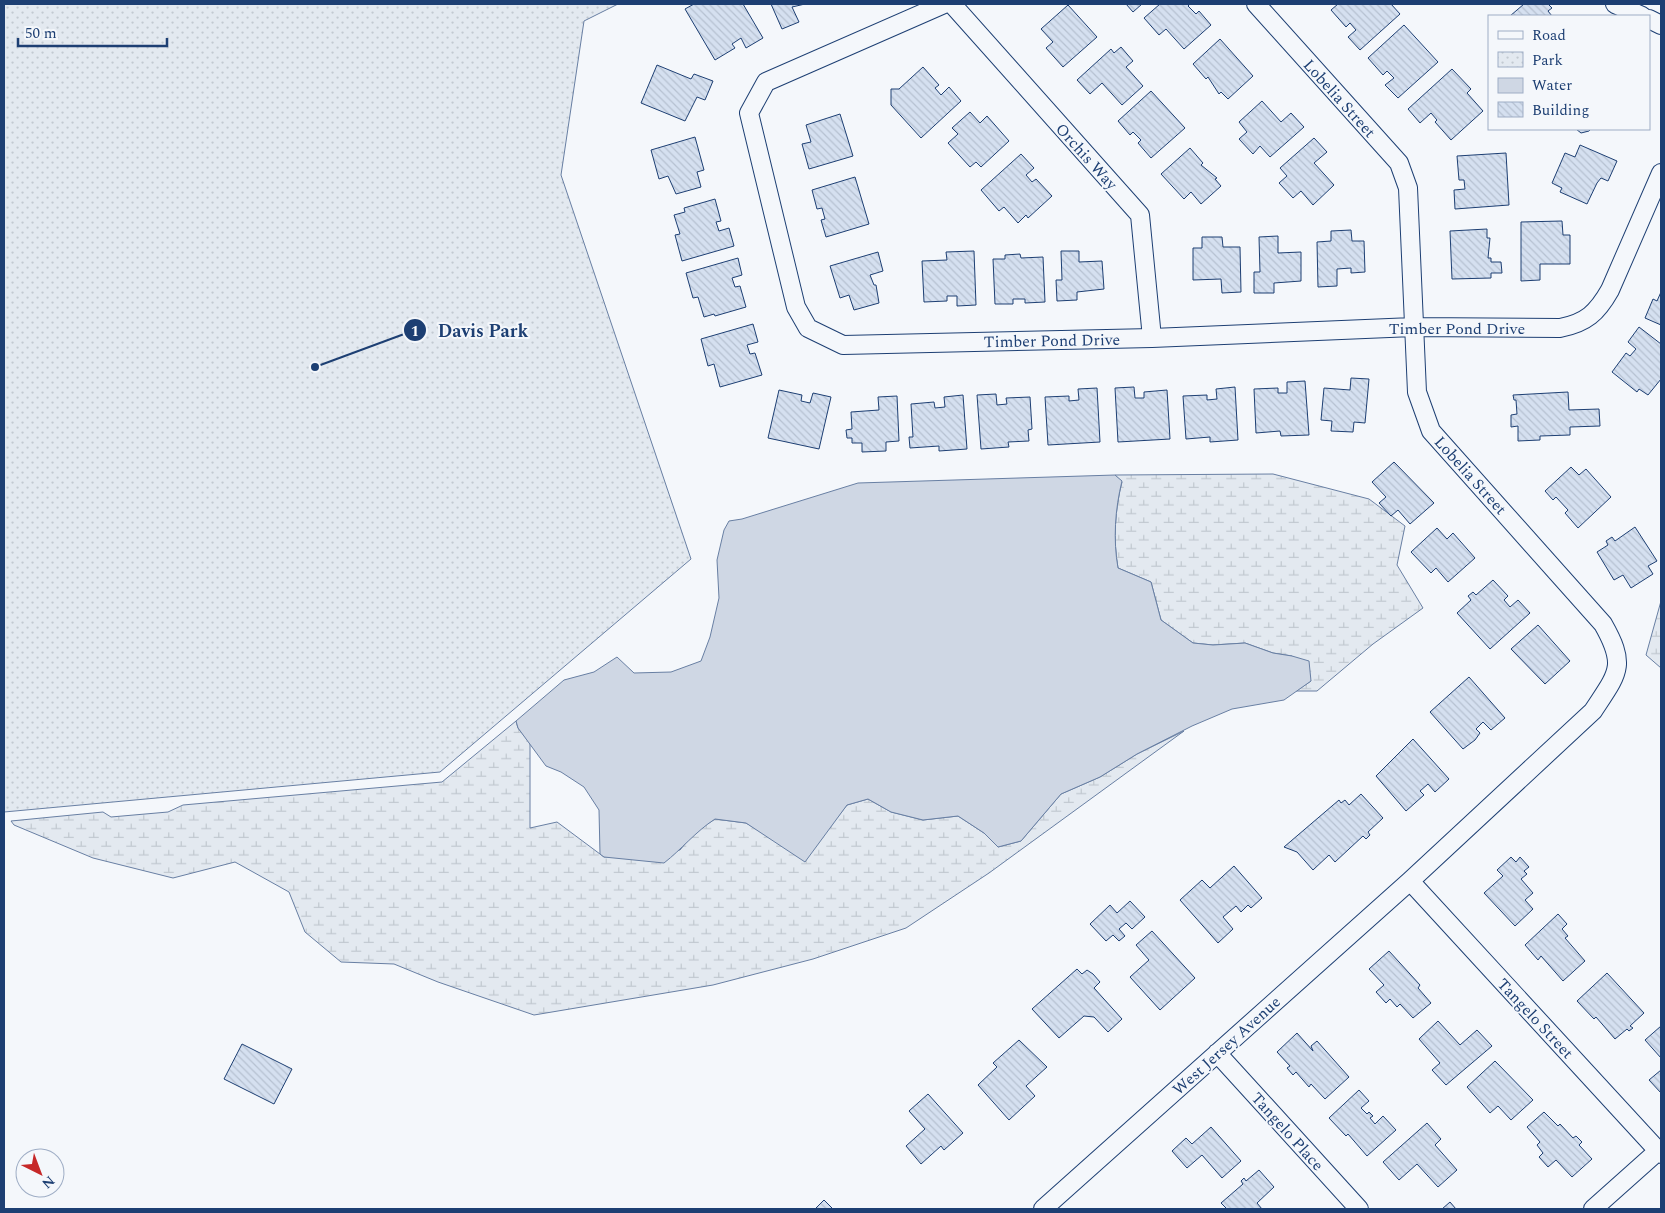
<svg xmlns="http://www.w3.org/2000/svg" width="1665" height="1213" viewBox="0 0 1665 1213" font-family="Spectral,serif">
	<defs>
		<pattern id="wetland-marsh" width="20" height="14" patternUnits="userSpaceOnUse" patternTransform="scale(1.25)"><rect width="20" height="14" fill="#e3e9f0"/><path d="M1 5h8M5 5V1M11 12h8M15 12V8" fill="none" stroke="#c2c9d1"/></pattern>
		<pattern id="park-dots" width="8" height="8" patternUnits="userSpaceOnUse" patternTransform="scale(1.25)"><rect width="8" height="8" fill="#e3e9f0"/><path d="M2 2h.1M6 6h.1" fill="none" stroke="#c2c9d1" stroke-width="1.8" stroke-linecap="round"/></pattern>
		<pattern id="building-back-hatch" width="6" height="6" patternUnits="userSpaceOnUse" patternTransform="scale(1.25)"><rect width="6" height="6" fill="#d5e0f0"/><path d="M-1 5l2 2M0 0l6 6M5-1l2 2" fill="none" stroke="#b6c1d1"/></pattern>
	</defs>
	<rect width="100%" height="100%" fill="#f4f7fb"/>
	<path fill="url(#wetland-marsh)" stroke="#687fa3" d="M 1273,474 L 1369,499 L 1405,526 L 1397,565 L 1423,608 L 1373,644 L 1317,691 L 1296,691 L 1311,681 L 1292,656 L 1273,653 L 1245,643 L 1213,645 L 1193,643 L 1161,620 L 1151,582 L 1118,568 C 1113,540 1115,509 1122,482 L 1115,475 Z
		M 1661,601 L 1661,668 L 1646,655 Z
		M 516,721 L 518,728 L 530,743 L 530,828 L 557,822 L 604,857 L 680,850 L 695,832 L 715,819 L 746,823 L 771,838 L 829,828 L 847,805 L 868,799 L 891,812 L 923,820 L 958,816 L 984,833 L 998,847 L 1021,841 L 1061,794 L 1100,777 L 1137,754 L 1184,731 L 989,873 L 906,928 L 813,959 L 713,985 L 534,1015 L 438,982 L 394,964 L 341,962 L 305,932 L 289,892 L 235,862 L 173,878 L 93,858 L 14,825 L 11,821 L 103,812 L 111,817 L 168,812 L 183,805 L 442,782 Z"/>
	<path fill="url(#park-dots)" stroke="#687fa3" d="M 4,4 L 618,4 L 584,21 L 561,175 L 691,559 L 440,772 L 4,812 Z"/>
	<path fill="#cfd7e4" stroke="#687fa3" d="M 1115,475 L 1122,481 C 1115,509 1113,540 1118,568 L 1151,582 L 1161,620 L 1193,643 L 1213,645 L 1245,643 L 1273,653 L 1292,656 L 1309,661 L 1311,681 L 1284,700 L 1232,709 L 1192,726 L 1137,754 L 1100,777 L 1061,794 L 1021,841 L 998,847 L 984,833 L 958,816 L 923,820 L 891,812 L 868,799 L 847,805 L 805,862 L 746,823 L 715,819 C 695,832 682,849 664,863 L 604,857 L 600,854 L 599,810 L 584,787 L 561,772 L 546,766 L 518,728 L 516,721 L 564,680 L 594,672 L 617,657 L 634,673 L 671,672 L 701,661 L 710,637 L 719,598 L 717,560 L 724,530 L 729,521 L 742,519 L 858,483 Z"/>
	<path fill="url(#building-back-hatch)" stroke="#1d3f73" d="M 694,4 L 743,4 L 763,38 L 746,48 L 741,38 L 732,44 L 735,48 L 715,60 L 685,9 Z
		M 771,4 L 805,4 L 792,7 L 799,22 L 782,29 Z
		M 1126,4 L 1142,4 L 1133,12 Z
		M 1160,4 L 1190,4 L 1188,6 L 1196,14 L 1199,11 L 1211,25 L 1184,49 L 1166,29 L 1159,35 L 1144,18 Z
		M 1338,4 L 1391,4 L 1400,14 L 1360,50 L 1348,37 L 1356,30 L 1350,23 L 1346,27 L 1331,10 Z
		M 1524,4 L 1548,4 L 1552,8 L 1548,11 L 1552,16 L 1510,16 Z
		M 1068,5 L 1097,37 L 1063,67 L 1046,48 L 1053,42 L 1041,29 Z
		M 1404,25 L 1438,62 L 1398,98 L 1385,85 L 1394,78 L 1387,71 L 1383,75 L 1368,58 Z
		M 1220,39 L 1253,76 L 1228,99 L 1221,92 L 1219,94 L 1208,77 L 1206,79 L 1193,64 Z
		M 1121,47 L 1133,61 L 1126,67 L 1143,86 L 1122,105 L 1102,83 L 1090,94 L 1077,80 L 1111,49 L 1114,53 Z
		M 657,65 L 691,79 L 694,74 L 713,81 L 705,100 L 697,97 L 685,121 L 641,103 Z
		M 923,67 L 939,85 L 935,88 L 941,95 L 949,87 L 961,101 L 921,138 L 891,105 L 891,89 L 899,89 Z
		M 1452,69 L 1471,89 L 1467,93 L 1483,111 L 1451,140 L 1435,122 L 1437,120 L 1431,113 L 1420,123 L 1408,109 Z
		M 1151,91 L 1185,128 L 1151,158 L 1138,143 L 1141,140 L 1133,132 L 1130,135 L 1118,121 Z
		M 1262,101 L 1281,122 L 1291,113 L 1304,127 L 1270,157 L 1260,146 L 1253,154 L 1239,139 L 1247,132 L 1239,122 Z
		M 970,112 L 980,123 L 987,116 L 1009,141 L 981,167 L 976,162 L 970,167 L 948,143 L 958,134 L 952,128 Z
		M 840,114 L 853,156 L 809,169 L 802,144 L 811,142 L 806,125 Z
		M 1576,129 L 1591,129 L 1589,131 L 1581,133 Z
		M 695,137 L 704,170 L 697,172 L 701,187 L 676,194 L 668,176 L 659,179 L 651,150 Z
		M 1314,138 L 1327,152 L 1314,163 L 1334,185 L 1313,205 L 1301,191 L 1293,198 L 1279,183 L 1287,176 L 1280,168 Z
		M 1580,145 L 1617,161 L 1608,181 L 1601,178 L 1597,183 L 1587,204 L 1560,192 L 1562,188 L 1552,183 L 1565,153 L 1575,157 Z
		M 1190,148 L 1203,163 L 1201,165 L 1217,178 L 1215,179 L 1221,186 L 1201,204 L 1191,192 L 1184,199 L 1161,174 Z
		M 1506,153 L 1509,205 L 1455,209 L 1454,190 L 1465,189 L 1464,180 L 1459,180 L 1457,156 Z
		M 1021,154 L 1034,168 L 1026,175 L 1032,182 L 1036,179 L 1052,196 L 1028,218 L 1026,215 L 1018,223 L 1004,207 L 999,211 L 981,190 Z
		M 855,177 L 869,224 L 826,237 L 821,220 L 825,219 L 822,208 L 817,209 L 812,190 Z
		M 715,199 L 721,221 L 716,222 L 719,231 L 729,228 L 734,246 L 682,261 L 675,235 L 680,234 L 674,215 L 685,212 L 684,208 Z
		M 1562,221 L 1563,235 L 1570,235 L 1570,264 L 1540,264 L 1540,280 L 1521,281 L 1521,222 Z
		M 1487,229 L 1487,238 L 1490,238 L 1488,258 L 1491,258 L 1491,262 L 1501,262 L 1502,273 L 1491,273 L 1491,278 L 1452,279 L 1450,231 Z
		M 1351,230 L 1352,241 L 1364,241 L 1365,272 L 1351,273 L 1351,268 L 1337,269 L 1337,286 L 1318,287 L 1317,242 L 1331,241 L 1331,231 Z
		M 1278,236 L 1278,253 L 1301,252 L 1301,281 L 1274,283 L 1274,293 L 1254,293 L 1254,272 L 1260,272 L 1259,237 Z
		M 1202,237 L 1222,237 L 1223,247 L 1240,247 L 1241,292 L 1222,293 L 1221,279 L 1193,280 L 1193,248 L 1202,248 Z
		M 974,251 L 976,305 L 957,306 L 957,296 L 947,296 L 947,301 L 924,302 L 922,261 L 947,260 L 946,252 Z
		M 1061,251 L 1079,251 L 1079,262 L 1102,261 L 1104,289 L 1077,292 L 1077,300 L 1057,301 L 1056,280 L 1062,280 Z
		M 878,252 L 883,271 L 870,275 L 874,285 L 876,285 L 879,303 L 854,310 L 849,295 L 840,298 L 830,266 Z
		M 1020,254 L 1021,258 L 1043,257 L 1045,302 L 1025,303 L 1025,299 L 1013,299 L 1013,304 L 995,304 L 993,259 L 1005,259 L 1005,255 Z
		M 738,258 L 742,275 L 732,278 L 735,287 L 740,286 L 746,307 L 715,316 L 714,314 L 704,317 L 698,297 L 693,298 L 686,273 Z
		M 1661,292 L 1661,325 L 1645,318 L 1653,299 L 1657,301 Z
		M 753,324 L 758,342 L 747,345 L 750,354 L 755,353 L 762,375 L 720,387 L 714,364 L 708,366 L 701,339 Z
		M 1639,327 L 1661,344 L 1661,379 L 1648,395 L 1639,389 L 1637,392 L 1612,372 L 1626,353 L 1630,356 L 1636,349 L 1628,342 Z
		M 1351,378 L 1369,379 L 1365,423 L 1354,422 L 1353,432 L 1331,431 L 1332,421 L 1321,420 L 1324,388 L 1350,390 Z
		M 1305,381 L 1309,435 L 1281,436 L 1280,431 L 1256,433 L 1254,389 L 1278,388 L 1278,393 L 1287,393 L 1287,382 Z
		M 1134,387 L 1135,398 L 1144,398 L 1144,392 L 1167,390 L 1170,439 L 1118,442 L 1115,388 Z
		M 1235,387 L 1238,440 L 1210,442 L 1210,437 L 1186,439 L 1183,396 L 1207,395 L 1207,400 L 1217,399 L 1216,389 Z
		M 1097,388 L 1100,442 L 1048,445 L 1045,397 L 1069,396 L 1069,401 L 1079,400 L 1078,389 Z
		M 779,390 L 802,395 L 801,401 L 810,403 L 813,393 L 831,397 L 819,449 L 768,438 Z
		M 1568,392 L 1569,410 L 1599,409 L 1600,426 L 1570,427 L 1570,435 L 1540,436 L 1540,440 L 1518,441 L 1518,426 L 1511,427 L 1511,415 L 1517,414 L 1516,400 L 1514,400 L 1513,395 Z
		M 996,394 L 997,405 L 1007,404 L 1006,398 L 1030,397 L 1032,429 L 1028,430 L 1029,441 L 1008,442 L 1009,447 L 981,449 L 977,395 Z
		M 963,395 L 967,449 L 939,451 L 939,446 L 910,448 L 909,437 L 913,437 L 911,404 L 934,402 L 935,408 L 945,407 L 944,397 Z
		M 897,396 L 899,441 L 886,442 L 886,451 L 862,452 L 862,443 L 852,443 L 852,438 L 847,438 L 846,430 L 852,429 L 851,412 L 879,410 L 878,397 Z
		M 1394,462 L 1434,503 L 1410,524 L 1398,510 L 1391,516 L 1379,503 L 1386,497 L 1372,482 Z
		M 1571,467 L 1579,475 L 1586,469 L 1611,497 L 1578,528 L 1565,513 L 1568,510 L 1556,497 L 1553,500 L 1545,491 Z
		M 1635,527 L 1657,561 L 1648,566 L 1653,574 L 1631,588 L 1623,575 L 1614,580 L 1597,552 L 1608,545 L 1606,541 L 1612,537 L 1615,541 Z
		M 1437,528 L 1447,539 L 1453,533 L 1475,558 L 1448,582 L 1436,568 L 1431,573 L 1411,552 Z
		M 1493,580 L 1508,596 L 1504,600 L 1510,607 L 1518,600 L 1530,613 L 1490,649 L 1457,613 L 1471,600 L 1468,596 L 1473,592 L 1476,595 Z
		M 1538,625 L 1570,661 L 1545,684 L 1511,649 Z
		M 1469,677 L 1505,718 L 1491,730 L 1483,722 L 1476,729 L 1480,733 L 1475,740 L 1463,749 L 1430,712 Z
		M 1413,739 L 1449,779 L 1435,792 L 1428,784 L 1420,791 L 1424,795 L 1406,811 L 1376,776 Z
		M 1361,794 L 1383,818 L 1368,832 L 1370,835 L 1366,839 L 1363,836 L 1335,862 L 1329,855 L 1313,870 L 1297,852 L 1284,847 L 1339,800 L 1341,803 L 1345,800 L 1349,805 Z
		M 1511,857 L 1516,862 L 1520,857 L 1529,867 L 1524,871 L 1527,874 L 1521,879 L 1533,893 L 1525,900 L 1533,909 L 1515,926 L 1484,893 L 1503,876 L 1497,870 Z
		M 1234,866 L 1262,898 L 1251,908 L 1248,905 L 1241,912 L 1236,906 L 1223,917 L 1233,929 L 1218,943 L 1180,900 L 1202,880 L 1210,888 Z
		M 1130,901 L 1145,917 L 1132,929 L 1126,923 L 1119,929 L 1125,936 L 1119,941 L 1113,935 L 1106,941 L 1090,924 L 1110,905 L 1117,913 Z
		M 1558,914 L 1567,924 L 1562,929 L 1568,936 L 1565,938 L 1585,961 L 1563,981 L 1541,956 L 1538,960 L 1525,945 Z
		M 1152,931 L 1195,978 L 1160,1010 L 1130,977 L 1149,960 L 1136,945 Z
		M 1389,951 L 1420,985 L 1418,988 L 1431,1003 L 1413,1018 L 1400,1004 L 1397,1007 L 1390,999 L 1386,1003 L 1376,992 L 1384,985 L 1369,969 Z
		M 1077,969 L 1082,974 L 1087,970 L 1093,974 L 1100,982 L 1094,988 L 1122,1019 L 1108,1032 L 1094,1017 L 1084,1016 L 1059,1038 L 1032,1009 Z
		M 1607,973 L 1644,1013 L 1630,1026 L 1633,1028 L 1629,1031 L 1627,1029 L 1615,1039 L 1596,1017 L 1594,1019 L 1577,1001 Z
		M 1438,1021 L 1460,1045 L 1477,1030 L 1492,1046 L 1446,1085 L 1432,1070 L 1440,1063 L 1419,1039 Z
		M 1661,1026 L 1661,1058 L 1645,1040 Z
		M 1297,1033 L 1313,1051 L 1311,1046 L 1317,1041 L 1349,1077 L 1325,1099 L 1311,1084 L 1309,1087 L 1296,1072 L 1293,1075 L 1287,1068 L 1290,1066 L 1277,1052 Z
		M 1019,1040 L 1047,1067 L 1026,1086 L 1035,1096 L 1009,1120 L 978,1085 L 997,1067 L 993,1063 Z
		M 242,1044 L 292,1069 L 274,1104 L 224,1079 Z
		M 1495,1061 L 1533,1100 L 1511,1120 L 1498,1106 L 1490,1113 L 1467,1087 Z
		M 1661,1070 L 1661,1093 L 1649,1080 Z
		M 1359,1090 L 1369,1101 L 1361,1108 L 1367,1114 L 1369,1112 L 1373,1116 L 1370,1118 L 1375,1124 L 1383,1116 L 1396,1130 L 1367,1156 L 1348,1134 L 1346,1136 L 1329,1118 Z
		M 928,1094 L 963,1133 L 944,1150 L 941,1146 L 921,1164 L 906,1146 L 925,1129 L 909,1111 Z
		M 1544,1112 L 1558,1126 L 1560,1124 L 1573,1138 L 1576,1136 L 1582,1142 L 1579,1145 L 1592,1159 L 1572,1177 L 1556,1160 L 1548,1167 L 1539,1157 L 1543,1153 L 1537,1145 L 1540,1142 L 1527,1127 Z
		M 1427,1123 L 1441,1139 L 1435,1145 L 1457,1170 L 1438,1187 L 1417,1164 L 1399,1180 L 1383,1162 Z
		M 1211,1127 L 1241,1161 L 1222,1178 L 1202,1155 L 1187,1168 L 1172,1151 L 1186,1138 L 1192,1144 Z
		M 1259,1170 L 1274,1187 L 1257,1203 L 1262,1209 L 1227,1209 L 1221,1203 L 1243,1184 L 1241,1181 L 1244,1178 L 1246,1181 Z
		M 824,1200 L 833,1209 L 815,1209 Z
		M 1450,1202 L 1456,1209 L 1442,1209 Z"/>
	<g fill="none" stroke-linecap="round" stroke-linejoin="round">
		<defs>
			<path id="minor" d="M 944,4 L 766,82 L 749,113 L 796,307 L 808,328 L 843,345 L 1152,338 L 1413,327 L 1560,328 C 1586,323 1597,313 1610,290 L 1661,173
				M 952,4 L 1140,215 L 1152,338
				M 1615,4 L 1642,16
				M 1649,19 L 1661,25
				M 1410,881 L 1661,1154
				M 1217,1053 L 1359,1209
				M 1043,1209 L 1410,881 L 1593,711 C 1618,673 1627,666 1603,624 L 1431,431 L 1417,392 L 1408,188 L 1399,163 L 1256,4
				M 1593,1209 L 1658,1151"/>
		</defs>
		<use href="#minor" stroke="#1d3f73" stroke-width="20"/>
		<use href="#minor" stroke="#f4f7fb" stroke-width="18"/>
	</g>
	<g text-anchor="middle" stroke-width="4" stroke-linejoin="round" paint-order="stroke">
		<g font-size="16" fill="#1d3f73" stroke="#f4f7fb">
			<text transform="translate(1340 98) rotate(48)" y="6">Lobelia Street</text>
			<text transform="translate(1087 156) rotate(48)" y="6">Orchis Way</text>
			<text x="1457" y="334">Timber Pond Drive</text>
			<text transform="translate(1052 340) rotate(-1)" y="6">Timber Pond Drive</text>
			<text transform="translate(1471 475) rotate(48)" y="6">Lobelia Street</text>
			<text transform="translate(1536 1018) rotate(47)" y="6">Tangelo Street</text>
			<text transform="translate(1226 1045) rotate(-42)" y="6">West Jersey Avenue</text>
			<text transform="translate(1288 1131) rotate(48)" y="6">Tangelo Place</text>
		</g>
	</g>
	<path fill="none" stroke="#1d3f73" stroke-width="2" d="M315 367L415 330"/>
	<g fill="#1d3f73" stroke="#f4f7fb" stroke-width="2">
		<circle cx="315" cy="367" r="5"/>
		<circle cx="415" cy="330" r="12"/>
	</g>
	<g font-size="15" text-anchor="middle" font-weight="bold" fill="#fff">
		<text x="415" y="336">1</text>
	</g>
	<g font-size="18" text-anchor="middle" font-weight="bold" fill="#1d3f73" stroke="#f4f7fb" stroke-width="4" stroke-linejoin="round" paint-order="stroke">
		<text x="483" y="337">Davis Park</text>
	</g>
	<rect width="1665" height="1213" fill="none" stroke="#1d3f73" stroke-width="10"/>
	<rect x="1488" y="15" width="162" height="115" fill="#f4f7fb" stroke="#9eadc5"/>
	<rect x="1498" y="31" width="25" height="8" fill="#f4f7fb" stroke="#9eadc5"/>
	<text x="1532" y="40" font-size="15" fill="#1d3f73">Road</text>
	<rect x="1498" y="52" width="25" height="15" fill="url(#park-dots)" stroke="#9eadc5"/>
	<text x="1532" y="65" font-size="15" fill="#1d3f73">Park</text>
	<rect x="1498" y="78" width="25" height="15" fill="#cfd7e4" stroke="#9eadc5"/>
	<text x="1532" y="90" font-size="15" fill="#1d3f73">Water</text>
	<rect x="1498" y="102" width="25" height="15" fill="url(#building-back-hatch)" stroke="#9eadc5"/>
	<text x="1532" y="115" font-size="15" fill="#1d3f73">Building</text>
	<g transform="translate(40 1173) rotate(138)"><circle r="24" fill="#f4f7fb" stroke="#9eadc5"/>
	<path d="M0-4L9 19L0 12L-9 19Z" fill="#c62828"/>
	<text y="-8" font-size="14" font-weight="bold" text-anchor="middle" fill="#1d3f73">N</text>
	</g>
	<path d="M18 38v8h149v-8" fill="none" stroke="#1d3f73" stroke-width="2.5"/>
	<text x="25" y="38" font-size="15" fill="#1d3f73" stroke="#f4f7fb" stroke-width="4" paint-order="stroke">50 m</text>
</svg>
